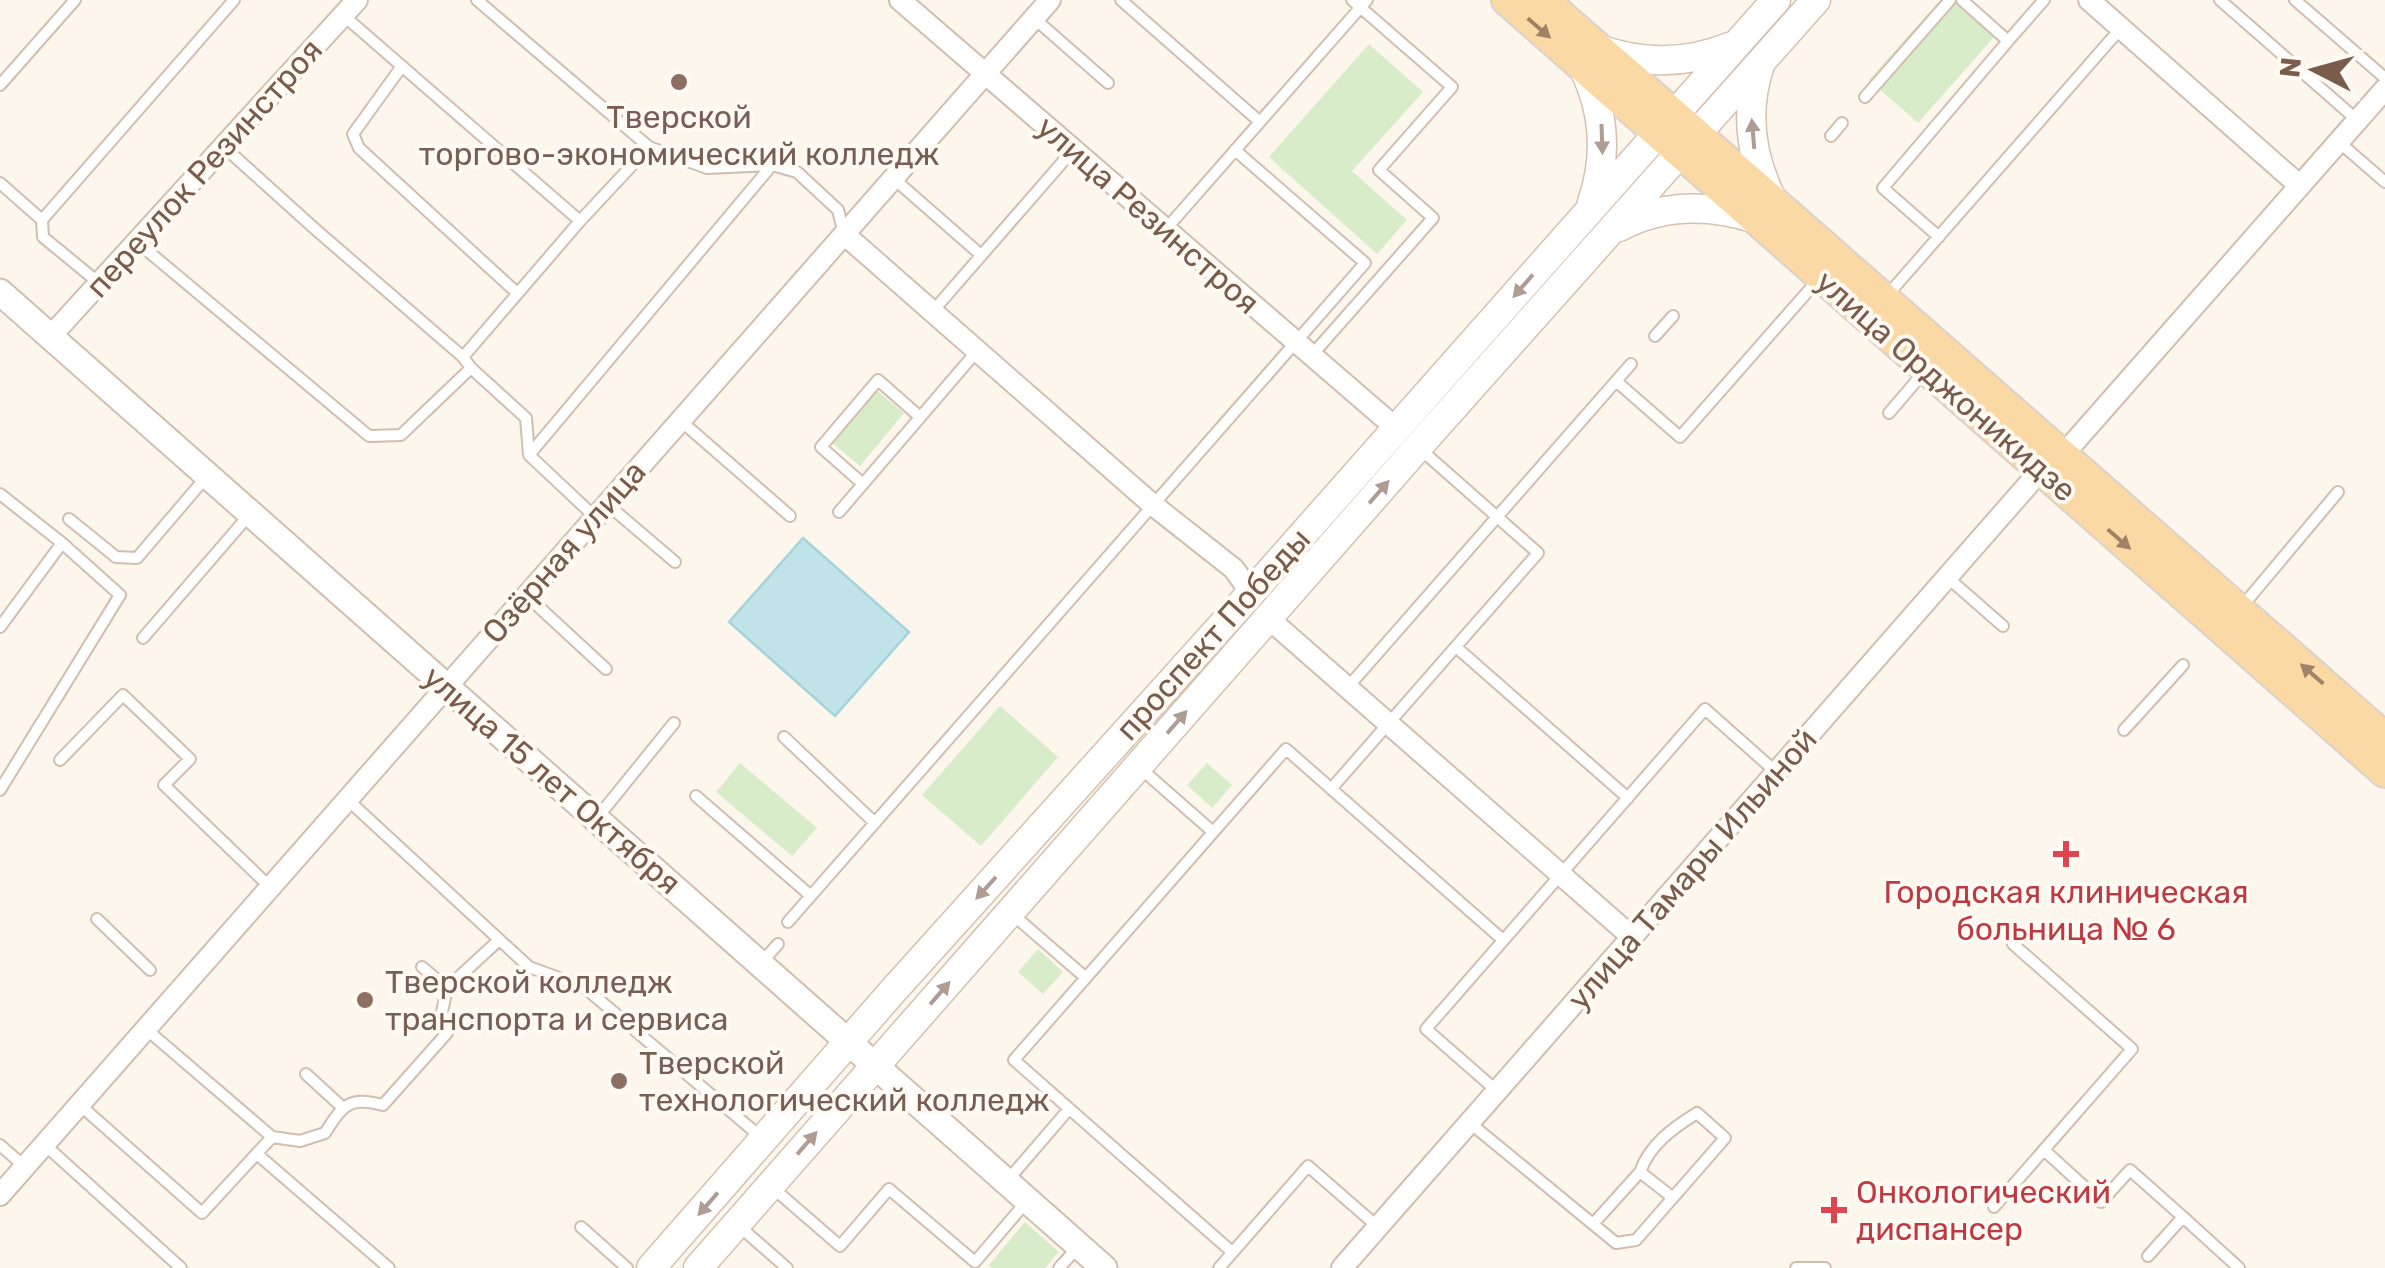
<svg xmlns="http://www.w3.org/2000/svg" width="2385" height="1268" viewBox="0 0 2385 1268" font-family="Rubik,sans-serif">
	<rect width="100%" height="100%" fill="#fdf6ec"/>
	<path fill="#d8ecc9" d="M 1940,0 L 1952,0 L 1994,37 L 1918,123 L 1869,80 Z
		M 1369,44 L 1423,92 L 1352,171 L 1407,220 L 1377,254 L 1269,157 Z
		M 874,388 L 904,413 L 860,466 L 830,441 Z
		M 1000,706 L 1058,757 L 981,846 L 922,795 Z
		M 740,763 L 817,828 L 792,856 L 716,792 Z
		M 1207,763 L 1232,785 L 1212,808 L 1187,785 Z
		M 1038,949 L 1063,972 L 1043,994 L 1018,972 Z
		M 1025,1222 L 1059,1252 L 1045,1268 L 992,1268 L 989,1265 Z"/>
	<path fill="#bfe3e8" stroke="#a5d3da" stroke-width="2.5" d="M 803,538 L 909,632 L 835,716 L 729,622 Z"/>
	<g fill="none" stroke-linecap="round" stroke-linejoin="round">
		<defs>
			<path id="service" d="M 1121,0 L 1260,122
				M 1962,0 L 2008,41 L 2044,0
				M 2220,0 L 2357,120
				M 2295,0 L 2385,78
				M 343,15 L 580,221
				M 1035,19 L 1108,83
				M 402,66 L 353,134 L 359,148 L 517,293
				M 0,85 L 75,0
				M 1865,97 L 1950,0
				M 1831,136 L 1842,123
				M 2339,142 L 2385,182
				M 649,147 L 707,168 L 772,165
				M 893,178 L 981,255
				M 0,183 L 42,220
				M 1166,229 L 1367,0
				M 1939,237 L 1883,188 L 2008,41
				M 137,242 L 369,436 L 401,435 L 471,368 L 463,357 L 315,229 L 223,146
				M 99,283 L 43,237 L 42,220 L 234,0
				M 1885,298 L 2121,28
				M 933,311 L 1073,150
				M 1655,336 L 1673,316
				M 1312,355 L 1433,218 L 1379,170 L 1452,87 L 1352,0
				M 463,357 L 580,221 L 649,147 L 477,0
				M 471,368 L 526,418 L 529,455 L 595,517 L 614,510 L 675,562
				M 1616,381 L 1680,437 L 1817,281
				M 1889,413 L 1924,372
				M 681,421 L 790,516
				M 529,455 L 772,165 L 797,172 L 838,210 L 844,234
				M 863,484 L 821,447 L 878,380 L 920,417
				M 0,494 L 62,543 L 120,595 L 0,790
				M 839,512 L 977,351
				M 69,519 L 116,557 L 137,558 L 207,476
				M 1947,577 L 2003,626
				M 527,596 L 606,669
				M 2240,609 L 2338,492
				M 0,627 L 62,543
				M 143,638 L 250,514
				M 1456,647 L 1628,798
				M 1348,687 L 1631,364
				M 2124,730 L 2183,665
				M 784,737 L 875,823
				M 60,760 L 123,695 L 190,759 L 164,785 L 270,887
				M 1139,767 L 1213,832
				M 1331,789 L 1538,553 L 1419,448
				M 696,796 L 811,896
				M 348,800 L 529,967 L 584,987 L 762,1138
				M 597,818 L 674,723
				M 1011,913 L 1086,978
				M 97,919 L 150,970
				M 788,922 L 1365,263 L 1235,150
				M 762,962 L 778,944
				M 447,988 L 499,940
				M 306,1074 L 342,1107
				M 1497,1091 L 1426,1029 L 1705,709 L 1776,772
				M 80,1105 L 202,1213 L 272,1137 L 146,1029
				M 1470,1123 L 1616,1243 L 1636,1240 L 1725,1138 L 1697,1113 C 1673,1128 1650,1144 1640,1172 L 1672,1197
				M 272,1137 L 300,1141 L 325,1133 C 343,1105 349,1096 383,1105 L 447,1033 L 442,1012 L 447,988 L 422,967
				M 0,1145 L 25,1167
				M 45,1145 L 181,1268
				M 2044,1150 L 2101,1202 L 2130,1170 L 2183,1217
				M 257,1154 L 389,1268
				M 1008,1180 L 1069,1109
				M 773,1188 L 840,1246 L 889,1189 L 975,1262 L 1027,1201
				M 1994,1207 L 2132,1049 L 2013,944
				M 1593,1224 L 1640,1172
				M 739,1226 L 787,1268
				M 581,1227 L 627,1268
				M 1232,1252 L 1014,1060 L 1286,749 L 1503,940
				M 2148,1256 L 2183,1217 L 2239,1268
				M 1059,1268 L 1079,1246
				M 1219,1268 L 1308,1166 L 1378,1227
				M 1796,1268 L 1825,1268"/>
			<path id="minor" d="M 900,0 L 1397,429
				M 2089,0 L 2300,186
				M 844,234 L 1153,505 L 1234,569 L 1251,593
				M 50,337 L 357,0
				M 2063,455 L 2385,89
				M 1268,618 L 1632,937
				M 0,1195 L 1050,0
				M 1342,1268 L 2041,470"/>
			<path id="tertiary" d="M 0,292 L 1104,1268"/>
			<path id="secondary" d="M 1599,49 C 1644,65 1688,64 1732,46
				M 1760,65 C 1744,112 1751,158 1773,201
				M 1583,67 C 1604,110 1608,156 1592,202
				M 1619,227 C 1663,204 1710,204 1756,219
				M 651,1268 L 892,992 L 1251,593 L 1776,0
				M 698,1268 L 1418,447 L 1816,0"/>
			<path id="primary" d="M 1507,0 L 2385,772
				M 1543,0 L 2385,738"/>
		</defs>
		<use href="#service" stroke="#d1beb0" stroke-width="14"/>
		<use href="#minor" stroke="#d1beb0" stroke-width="24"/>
		<use href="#tertiary" stroke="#d1beb0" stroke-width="29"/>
		<use href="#secondary" stroke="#d6c0b0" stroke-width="31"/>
		<use href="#primary" stroke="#dad1cd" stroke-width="34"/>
		<use href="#service" stroke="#fff" stroke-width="10"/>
		<use href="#minor" stroke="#fff" stroke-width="20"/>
		<use href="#tertiary" stroke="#fff" stroke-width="25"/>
		<use href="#secondary" stroke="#fff" stroke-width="28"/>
		<use href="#primary" stroke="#fbd9a5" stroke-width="30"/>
	</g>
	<defs><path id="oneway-solid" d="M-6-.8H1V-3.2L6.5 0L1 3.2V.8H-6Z" transform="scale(2.5)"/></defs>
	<g fill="#a18267">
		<use href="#oneway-solid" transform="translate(1539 28) rotate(41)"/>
		<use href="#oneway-solid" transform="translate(2119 539) rotate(41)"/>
		<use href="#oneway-solid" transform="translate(2312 674) rotate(-139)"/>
	</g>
	<g fill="#af9d94">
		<use href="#oneway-solid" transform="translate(1753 134) rotate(-95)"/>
		<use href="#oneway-solid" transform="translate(1602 139) rotate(88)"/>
		<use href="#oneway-solid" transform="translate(1523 286) rotate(131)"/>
		<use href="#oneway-solid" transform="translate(1379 492) rotate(-49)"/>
		<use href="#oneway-solid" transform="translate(1177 722) rotate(-49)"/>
		<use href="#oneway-solid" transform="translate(986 888) rotate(132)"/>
		<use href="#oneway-solid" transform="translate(940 993) rotate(-49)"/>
		<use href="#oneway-solid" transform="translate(807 1143) rotate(-49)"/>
		<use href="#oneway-solid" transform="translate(708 1204) rotate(131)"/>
	</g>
	<g fill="#8d6e63" stroke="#fffaf3" stroke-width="4">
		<circle cx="679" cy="82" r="10"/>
		<circle cx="365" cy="1000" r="10"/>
		<circle cx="619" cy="1081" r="10"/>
	</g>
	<g fill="#e0444e" stroke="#fffaf3" stroke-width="4">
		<path d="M2061 839h10v10h10v10h-10v10h-10v-10h-10v-10h10z"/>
		<path d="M1829 1195h10v10h10v10h-10v10h-10v-10h-10v-10h10z"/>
	</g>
	<g text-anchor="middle" stroke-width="8" stroke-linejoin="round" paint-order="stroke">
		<g font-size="32" fill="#785e54" stroke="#fffaf3" text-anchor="start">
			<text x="679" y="128" text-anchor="middle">Тверской<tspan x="679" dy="37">торгово-экономический колледж</tspan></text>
			<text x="385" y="993">Тверской колледж<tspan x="385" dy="37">транспорта и сервиса</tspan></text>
			<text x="639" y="1074">Тверской<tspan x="639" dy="37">технологический колледж</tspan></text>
		</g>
		<g font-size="32" fill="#7a5c4d" stroke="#fffaf3">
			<text transform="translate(204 168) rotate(-48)" y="11">переулок Резинстроя</text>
			<text transform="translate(1148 215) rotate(41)" y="11">улица Резинстроя</text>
			<text transform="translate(1946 386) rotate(41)" y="11">улица Орджоникидзе</text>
			<text transform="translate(564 552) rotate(-49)" y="11">Озёрная улица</text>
			<text transform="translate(1213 634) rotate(-48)" y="11">проспект Победы</text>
			<text transform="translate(552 780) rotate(41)" y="11">улица 15 лет Октября</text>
			<text transform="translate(1692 869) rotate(-49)" y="11">улица Тамары Ильиной</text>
		</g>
		<g font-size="32" fill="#be3a42" stroke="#fffaf3">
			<text x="2066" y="903">Городская клиническая<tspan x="2066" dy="37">больница № 6</tspan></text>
			<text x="1856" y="1203" text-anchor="start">Онкологический<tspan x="1856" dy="37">диспансер</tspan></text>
		</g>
	</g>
	<g transform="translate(2315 70) rotate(276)" stroke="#fffaf3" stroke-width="8" paint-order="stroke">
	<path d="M0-8L18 38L0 25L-18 38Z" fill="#7a5c4d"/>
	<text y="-15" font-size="28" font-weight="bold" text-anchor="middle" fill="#7a5c4d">N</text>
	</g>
</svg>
